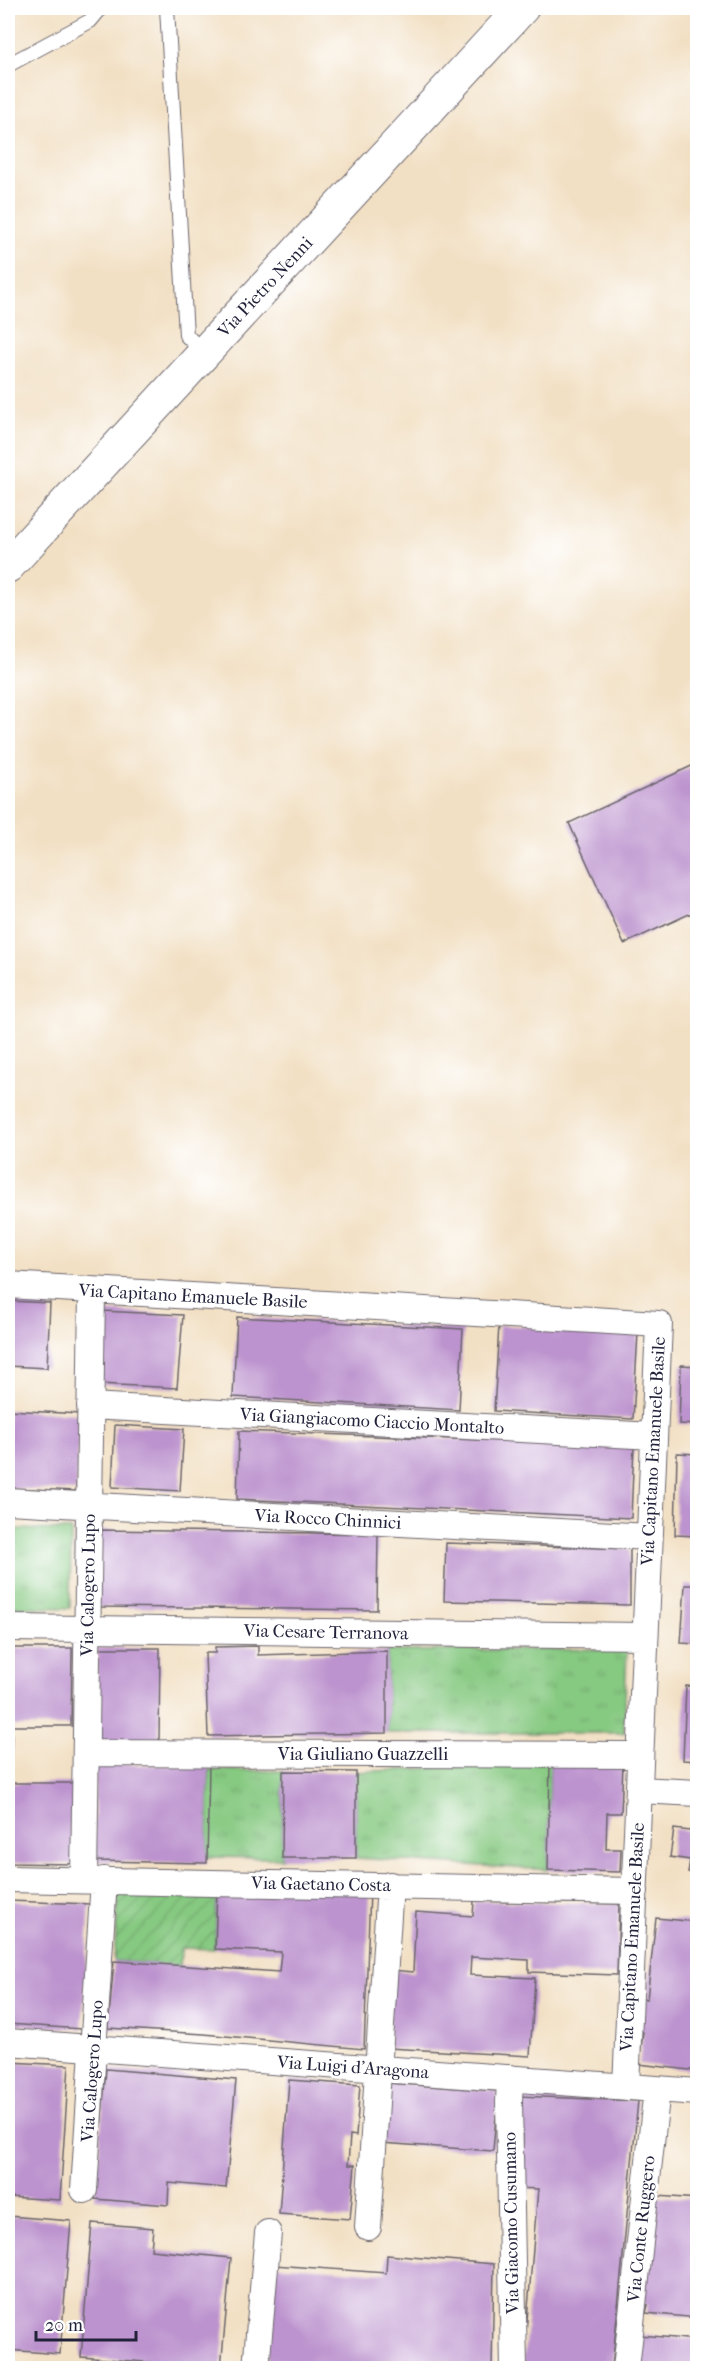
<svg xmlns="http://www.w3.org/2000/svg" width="705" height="2376" viewBox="0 0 705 2376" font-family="'IM FELL French Canon',serif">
	<defs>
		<pattern id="grass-tufts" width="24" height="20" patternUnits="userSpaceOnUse" patternTransform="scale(1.5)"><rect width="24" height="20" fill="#86c981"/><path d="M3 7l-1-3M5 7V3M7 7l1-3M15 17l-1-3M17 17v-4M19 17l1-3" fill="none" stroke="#73ac70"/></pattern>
		<pattern id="garden-furrows" width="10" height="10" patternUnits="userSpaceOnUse" patternTransform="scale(1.5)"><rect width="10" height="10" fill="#86c981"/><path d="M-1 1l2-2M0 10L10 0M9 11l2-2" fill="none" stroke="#73ac70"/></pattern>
	</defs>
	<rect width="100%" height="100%" fill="#fff"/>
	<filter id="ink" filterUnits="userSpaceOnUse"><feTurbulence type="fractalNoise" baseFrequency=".0167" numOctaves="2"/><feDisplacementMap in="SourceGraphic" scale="12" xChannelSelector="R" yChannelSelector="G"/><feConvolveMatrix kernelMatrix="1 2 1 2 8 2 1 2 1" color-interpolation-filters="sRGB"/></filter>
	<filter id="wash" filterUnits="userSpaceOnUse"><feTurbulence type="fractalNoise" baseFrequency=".008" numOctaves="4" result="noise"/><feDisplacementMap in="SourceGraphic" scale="24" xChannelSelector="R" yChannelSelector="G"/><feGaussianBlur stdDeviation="1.35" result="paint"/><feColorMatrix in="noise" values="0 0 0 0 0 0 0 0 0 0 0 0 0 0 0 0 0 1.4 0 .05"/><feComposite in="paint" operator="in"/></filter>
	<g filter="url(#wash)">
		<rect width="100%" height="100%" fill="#f2e0c4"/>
		<path fill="url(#grass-tufts)" stroke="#54765e" stroke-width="1.5" d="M 8,1529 L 71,1530 L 70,1608 L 8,1607 Z
			M 627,1649 L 624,1733 L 387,1733 L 387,1651 Z
			M 550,1762 L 548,1870 L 356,1858 L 356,1772 Z
			M 209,1770 L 283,1771 L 282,1858 L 207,1857 Z"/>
		<path fill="url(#garden-furrows)" stroke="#54765e" stroke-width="1.5" d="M 119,1887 L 217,1888 L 215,1949 L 181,1948 L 180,1966 L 114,1961 Z"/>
		<g id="blocks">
			<path fill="#bc93ce" d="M 698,763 L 698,910 L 624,944 L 569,823 Z
				M 8,1301 L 50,1303 L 47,1368 L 8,1366 Z
				M 101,1311 L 183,1315 L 177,1388 L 98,1384 Z
				M 237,1317 L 463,1329 L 459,1410 L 233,1397 Z
				M 499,1325 L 638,1333 L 633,1419 L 494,1411 Z
				M 681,1365 L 698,1366 L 698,1425 L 679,1424 Z
				M 8,1410 L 80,1414 L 76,1491 L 8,1488 Z
				M 115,1425 L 184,1429 L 180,1491 L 112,1487 Z
				M 239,1431 L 634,1446 L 631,1518 L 237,1499 Z
				M 677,1453 L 698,1454 L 698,1536 L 675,1535 Z
				M 99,1530 L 378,1534 L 377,1610 L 98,1607 Z
				M 446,1543 L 630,1549 L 630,1605 L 444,1601 Z
				M 685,1585 L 698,1585 L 698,1644 L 681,1643 Z
				M 258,1646 L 258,1655 L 387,1651 L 387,1733 L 208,1736 L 205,1653 L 215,1653 L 215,1647 Z
				M 8,1648 L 72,1648 L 71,1726 L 12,1726 L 11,1770 L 8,1770 Z
				M 97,1648 L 160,1648 L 159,1743 L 96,1742 Z
				M 686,1686 L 698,1687 L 698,1761 L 683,1760 Z
				M 550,1762 L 623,1764 L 621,1813 L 607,1813 L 606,1849 L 621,1849 L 620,1872 L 548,1870 Z
				M 95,1764 L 209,1766 L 207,1863 L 94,1861 Z
				M 283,1771 L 356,1772 L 356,1858 L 282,1858 Z
				M 8,1783 L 75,1783 L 74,1864 L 8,1863 Z
				M 674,1829 L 698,1832 L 698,1883 L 694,1883 L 695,1873 L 688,1872 L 690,1860 L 670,1857 Z
				M 217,1888 L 370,1891 L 364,2049 L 204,2034 L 108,2028 L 114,1961 L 279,1972 L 281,1952 L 215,1949 Z
				M 8,1901 L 90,1904 L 82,2029 L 8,2024 Z
				M 474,1901 L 619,1904 L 617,1975 L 529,1972 L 529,1960 L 471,1957 L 470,1975 L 535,1978 L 530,2056 L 388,2048 L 392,1970 L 413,1972 L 416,1912 L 473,1916 Z
				M 656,1918 L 698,1922 L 698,2071 L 639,2064 L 643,2032 L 638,2032 L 642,1998 L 647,1999 Z
				M 8,2062 L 69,2065 L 60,2200 L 8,2197 Z
				M 106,2069 L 236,2080 L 226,2188 L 169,2183 L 168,2205 L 95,2199 Z
				M 289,2080 L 360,2085 L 356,2136 L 350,2135 L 348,2165 L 355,2165 L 350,2219 L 279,2214 Z
				M 386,2083 L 498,2091 L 493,2151 L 381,2143 Z
				M 518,2096 L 638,2101 L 612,2368 L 523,2368 L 538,2189 L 515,2188 L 517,2143 L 523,2144 L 523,2130 L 516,2130 Z
				M 657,2196 L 698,2199 L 698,2318 L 646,2313 L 648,2305 L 642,2305 Z
				M 8,2216 L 71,2221 L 60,2354 L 8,2350 Z
				M 92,2223 L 153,2228 L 151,2250 L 231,2258 L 221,2368 L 81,2357 Z
				M 387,2255 L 494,2264 L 492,2368 L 266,2368 L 274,2265 L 386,2273 Z
				M 640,2335 L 698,2340 L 698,2368 L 638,2368 Z"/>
		</g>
	</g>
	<g filter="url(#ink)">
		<use href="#blocks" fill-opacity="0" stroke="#6b646b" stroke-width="1.5"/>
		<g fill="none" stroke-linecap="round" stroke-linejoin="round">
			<defs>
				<path id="lane" d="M 167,8 L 186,335 L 204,353
					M 8,65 L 90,21 L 101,8"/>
				<path id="street" d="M 8,1285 L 659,1324 L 626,2087
					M 90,1406 L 654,1436
					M 8,1501 L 649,1537
					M 8,1628 L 644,1636
					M 86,1753 L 640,1755
					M 639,1790 L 698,1793
					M 8,1879 L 635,1891
					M 84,1880 L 92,1290
					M 8,2042 L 698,2092
					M 510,2078 L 509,2102 L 514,2368
					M 84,2190 L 104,1880
					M 368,2227 L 390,1885
					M 256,2368 L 268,2233
					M 626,2368 L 657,2089"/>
				<path id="secondary" d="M 8,566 L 522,8"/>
			</defs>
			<use href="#lane" stroke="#6b646b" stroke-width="16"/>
			<use href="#street" stroke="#6b646b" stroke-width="28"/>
			<use href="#secondary" stroke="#6b646b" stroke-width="35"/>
			<use href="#lane" stroke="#fff" stroke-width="14"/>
			<use href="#street" stroke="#fff" stroke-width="26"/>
			<use href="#secondary" stroke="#fff" stroke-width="33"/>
		</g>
	</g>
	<g text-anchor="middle" stroke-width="6" stroke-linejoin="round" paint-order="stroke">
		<g font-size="18" fill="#22223b" stroke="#fff">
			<text transform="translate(265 287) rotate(-47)" y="6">Via Pietro Nenni</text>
			<text transform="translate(193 1296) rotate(3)" y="6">Via Capitano Emanuele Basile</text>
			<text transform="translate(372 1421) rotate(3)" y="6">Via Giangiacomo Ciaccio Montalto</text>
			<text transform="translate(653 1451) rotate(-87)" y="6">Via Capitano Emanuele Basile</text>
			<text transform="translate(328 1519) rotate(3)" y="6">Via Rocco Chinnici</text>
			<text transform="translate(88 1585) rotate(-89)" y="6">Via Calogero Lupo</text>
			<text transform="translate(326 1632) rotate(1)" y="6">Via Cesare Terranova</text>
			<text x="363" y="1760">Via Giuliano Guazzelli</text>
			<text transform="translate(321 1884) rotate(1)" y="6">Via Gaetano Costa</text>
			<text transform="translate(632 1937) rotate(-87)" y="6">Via Capitano Emanuele Basile</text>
			<text transform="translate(353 2067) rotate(4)" y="6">Via Luigi d'Aragona</text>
			<text transform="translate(92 2071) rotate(-86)" y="6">Via Calogero Lupo</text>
			<text transform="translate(511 2223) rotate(-91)" y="6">Via Giacomo Cusumano</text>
			<text transform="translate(641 2229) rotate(-84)" y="6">Via Conte Ruggero</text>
		</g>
	</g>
	<rect width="705" height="2376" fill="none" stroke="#fff" stroke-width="30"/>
	<path d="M36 2331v9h100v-9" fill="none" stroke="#22223b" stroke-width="3"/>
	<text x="45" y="2331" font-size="18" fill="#22223b" stroke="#ffffff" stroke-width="4.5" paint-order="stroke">20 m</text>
</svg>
